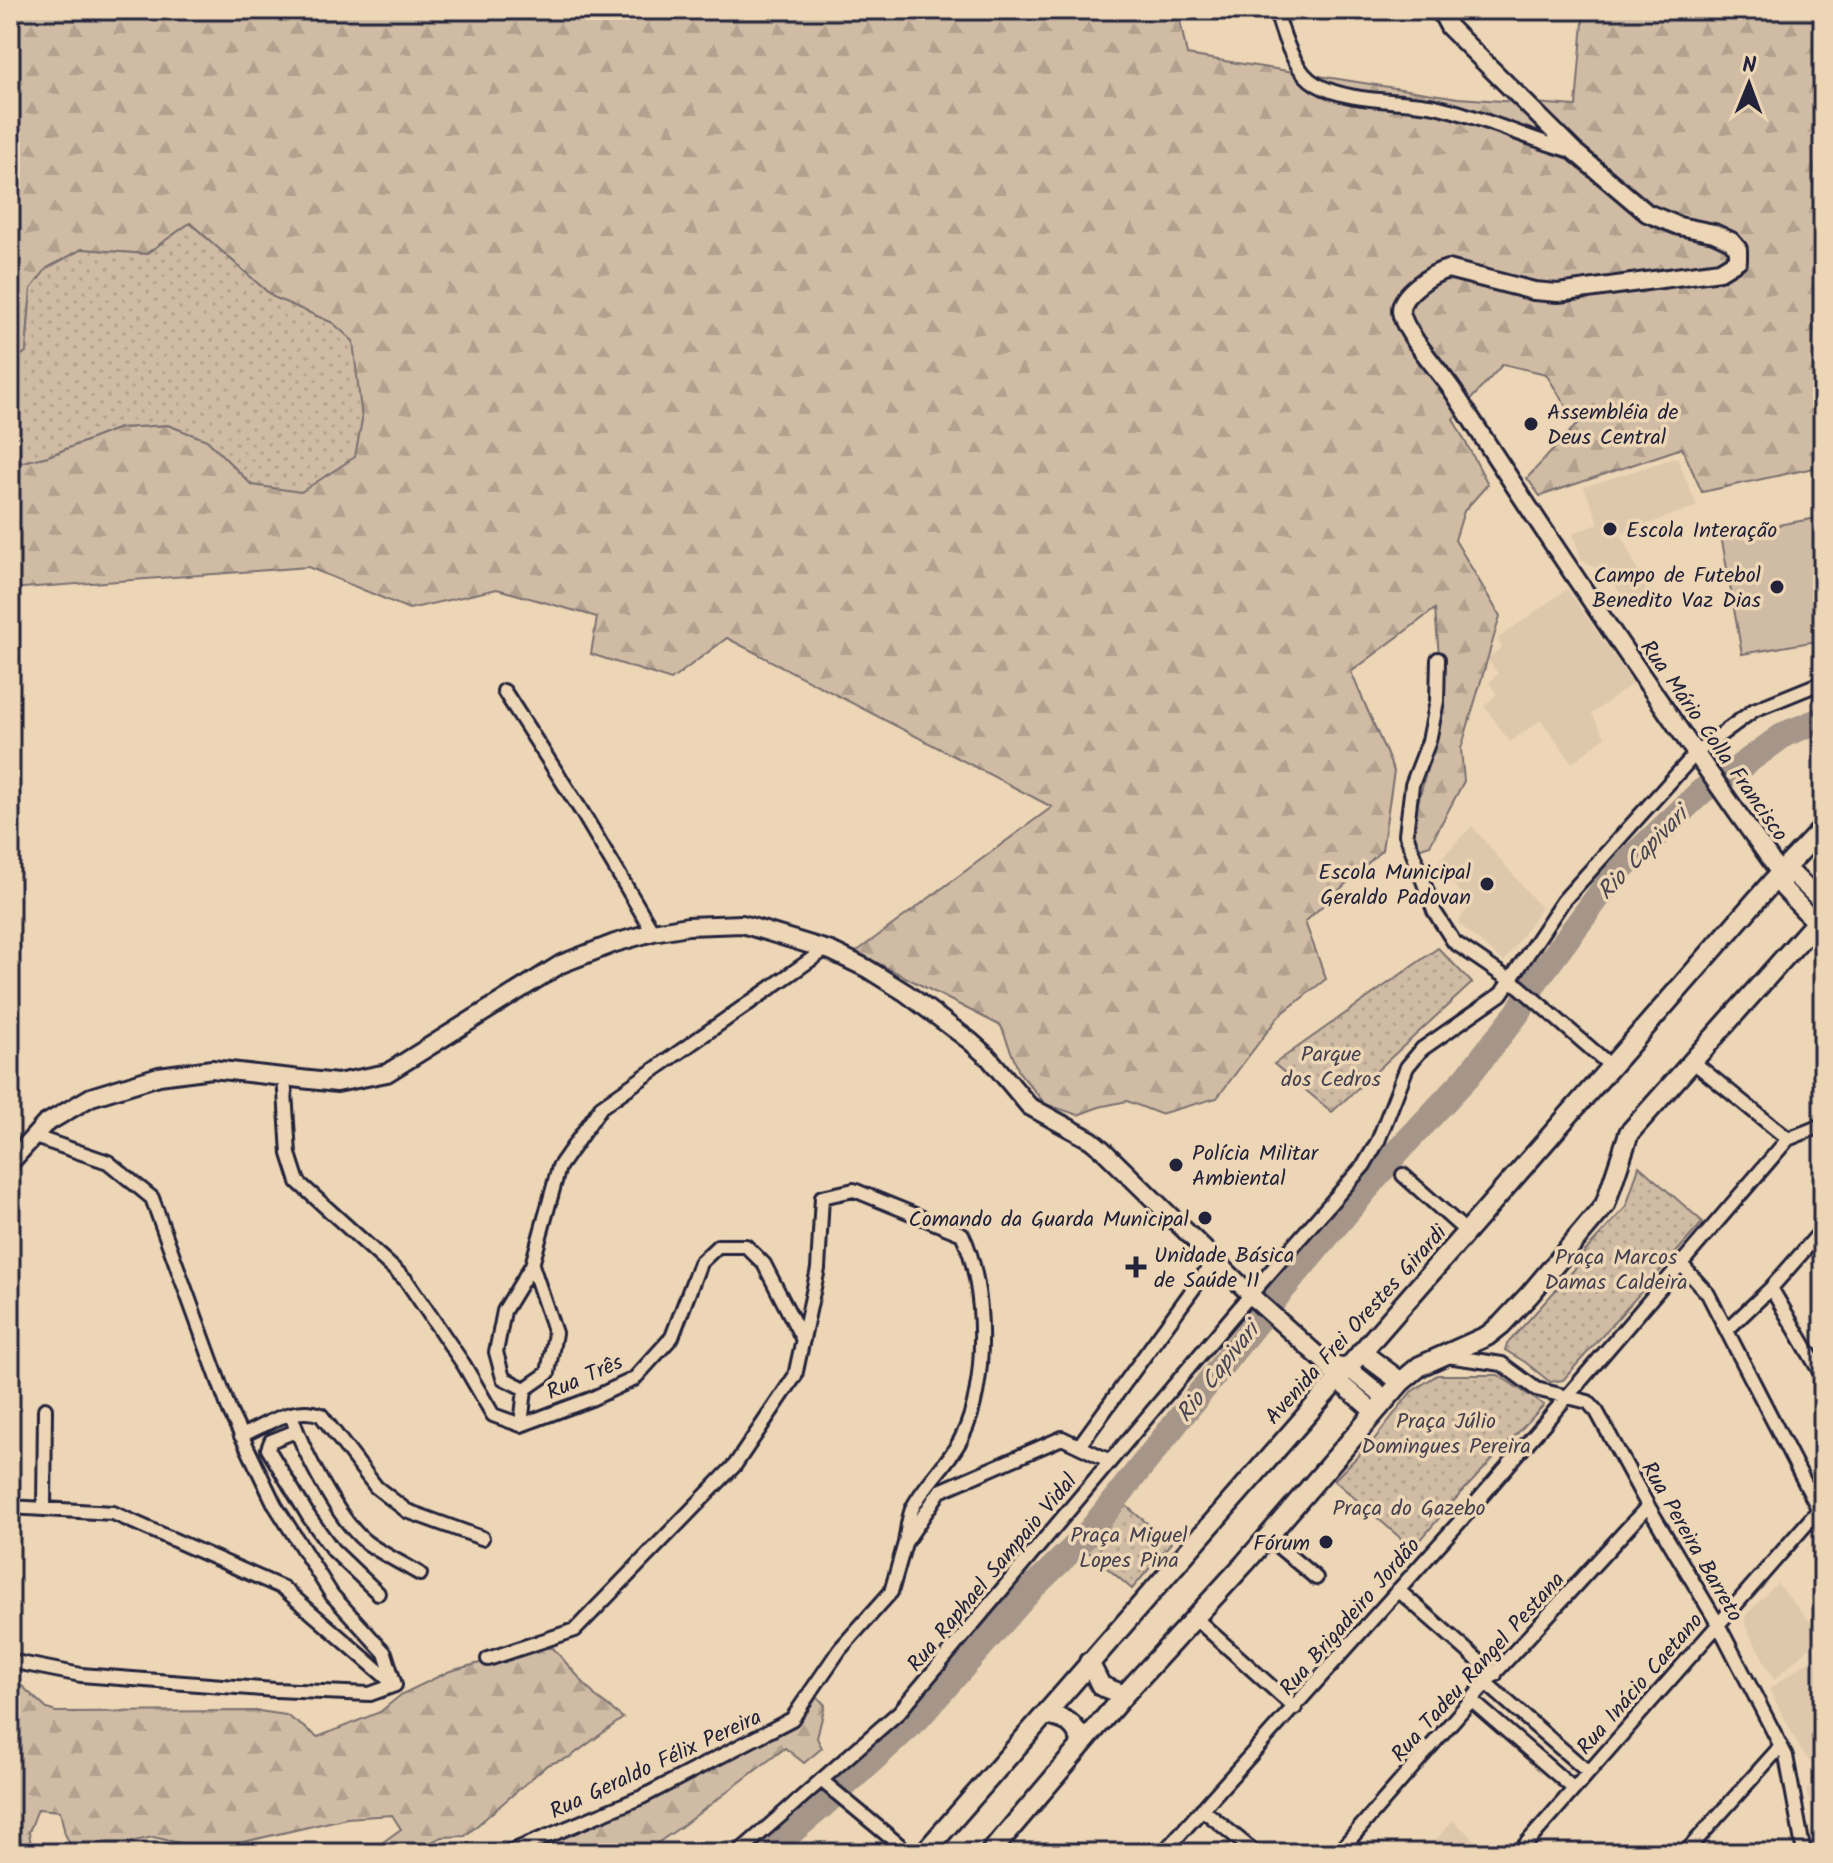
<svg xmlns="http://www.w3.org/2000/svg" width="1833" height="1863" viewBox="0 0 1833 1863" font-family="Kalam,sans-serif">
	<defs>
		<pattern id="forest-firs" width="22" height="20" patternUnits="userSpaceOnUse" patternTransform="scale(2)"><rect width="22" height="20" fill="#d0bca4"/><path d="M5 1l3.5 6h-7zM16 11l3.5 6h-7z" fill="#b2a18e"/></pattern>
		<pattern id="park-dots" width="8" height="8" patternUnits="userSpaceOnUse" patternTransform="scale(2)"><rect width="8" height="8" fill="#d0bca4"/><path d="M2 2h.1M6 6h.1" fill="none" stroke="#b2a18e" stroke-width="1.8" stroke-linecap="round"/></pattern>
	</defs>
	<rect width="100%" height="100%" fill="#edd6b5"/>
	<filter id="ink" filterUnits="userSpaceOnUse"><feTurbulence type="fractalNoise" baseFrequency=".0125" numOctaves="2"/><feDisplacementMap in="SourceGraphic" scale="16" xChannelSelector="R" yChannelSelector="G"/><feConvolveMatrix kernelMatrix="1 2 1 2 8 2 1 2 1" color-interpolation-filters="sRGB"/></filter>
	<g filter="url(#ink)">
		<path fill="#dec8ac" d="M 1677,457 L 1697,506 L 1621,534 L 1647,592 L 1627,604 L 1608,575 L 1581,560 L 1573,533 L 1599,524 L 1584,487 Z
			M 1567,589 L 1633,683 L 1592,714 L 1605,737 L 1572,763 L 1541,720 L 1510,742 L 1484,706 L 1497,694 L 1489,683 L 1498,673 L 1487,659 L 1502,647 L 1497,639 Z
			M 1472,826 L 1541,908 L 1504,962 L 1458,923 L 1471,902 L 1434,866 Z
			M 1777,1583 L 1822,1636 L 1774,1680 L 1745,1625 L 1745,1616 Z
			M 1823,1651 L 1823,1850 L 1806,1790 L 1822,1778 L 1801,1750 L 1769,1689 Z
			M 1453,1820 L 1489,1853 L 1431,1853 L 1427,1850 Z"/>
		<path fill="#d0bca4" stroke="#796f70" stroke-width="2" d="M 1823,517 L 1823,640 L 1742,654 L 1721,535 Z"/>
		<path fill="url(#forest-firs)" stroke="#796f70" stroke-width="2" d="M 10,10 L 1178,10 L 1187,55 L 1458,98 L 1576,106 L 1584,10 L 1823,10 L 1823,466 L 1702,492 L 1682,448 L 1540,496 L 1527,478 L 1577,424 L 1546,374 L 1503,364 L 1453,419 L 1488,484 L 1464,511 L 1455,540 L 1500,616 L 1461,749 L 1464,781 L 1430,845 L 1418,849 L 1410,833 L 1426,773 L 1442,691 L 1435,609 L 1351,672 L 1394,771 L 1382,850 L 1305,922 L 1326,979 L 1279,1016 L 1217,1098 L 1160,1114 L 1127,1101 L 1099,1107 L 1078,1115 L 1045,1104 L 1019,1072 L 1001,1026 L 856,952 L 1052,807 L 727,638 L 671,680 L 591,654 L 597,617 L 497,589 L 409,609 L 308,567 L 10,589 L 10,465 L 48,456 L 119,428 L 168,425 L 207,440 L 252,485 L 333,323 L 273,297 L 190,223 L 146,254 L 82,249 L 31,289 L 26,352 L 10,363 Z
			M 540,1647 L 553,1648 L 597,1698 L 623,1718 L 570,1757 L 547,1765 L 465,1836 L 442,1837 L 409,1853 L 368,1853 L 401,1829 L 392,1815 L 347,1818 L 226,1846 L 202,1848 L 153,1837 L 130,1842 L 127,1853 L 75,1853 L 65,1834 L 60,1811 L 38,1809 L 29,1832 L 32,1853 L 10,1853 L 10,1675 L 47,1709 L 56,1712 L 259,1711 L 286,1715 L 318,1737 L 380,1712 L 402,1694 L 450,1671 Z
			M 813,1692 L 825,1705 L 817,1738 L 822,1748 L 804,1763 L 785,1748 L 682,1826 L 643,1853 L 522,1853 C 619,1810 720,1771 808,1712 Z"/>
		<path fill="url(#park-dots)" stroke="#796f70" stroke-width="2" d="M 190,223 L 273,297 L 333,323 L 353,341 L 362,420 L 355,457 L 301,492 L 252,485 L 207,440 L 168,425 L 119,428 L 48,456 L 10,465 L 10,363 L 26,352 L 31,289 L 47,268 L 82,249 L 146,254 Z
			M 1438,948 L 1472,983 L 1332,1112 L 1274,1064 Z
			M 1639,1166 L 1703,1222 L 1563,1380 L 1550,1382 L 1525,1362 L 1505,1350 L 1507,1344 L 1581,1262 L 1579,1258 L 1626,1207 Z
			M 1437,1375 L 1498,1375 L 1544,1405 L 1450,1505 L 1413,1549 L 1334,1480 L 1373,1441 L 1411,1392 Z
			M 1125,1505 L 1171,1543 L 1132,1589 L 1086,1550 Z"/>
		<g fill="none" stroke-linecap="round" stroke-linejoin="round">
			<path stroke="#a59689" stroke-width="26" d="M 766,1853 L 823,1805 L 918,1718 L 1033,1587 L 1086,1536 L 1277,1296 L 1397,1152 L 1467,1077 L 1519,1011 L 1534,983 L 1615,874 L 1702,791 L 1734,771 L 1785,734 L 1823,719"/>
			<defs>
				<path id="minor" d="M 1276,10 C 1282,33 1294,72 1316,84 C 1348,103 1399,99 1435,106 C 1483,117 1527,139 1575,152
					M 1438,659 L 1437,701 L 1429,741 L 1412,785 L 1406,834 L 1434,911 L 1454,942 L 1520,987 L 1612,1067
					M 504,691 L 582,812 L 653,932
					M 1692,1061 L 1788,1139
					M 284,1076 L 289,1154 L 298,1182 L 406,1280 L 464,1365 L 493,1415 L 521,1425 L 591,1399 L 634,1379 L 672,1337 L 700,1263 L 718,1246 L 746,1246 L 764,1264 L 803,1340
					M 35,1137 L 108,1162 L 152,1198 L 230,1412 L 275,1505 L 332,1595 L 385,1653 L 395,1685
					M 1403,1175 L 1468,1233
					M 1681,1264 L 1708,1294 L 1823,1518
					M 1771,1288 L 1823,1377
					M 1727,1330 L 1771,1288 L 1823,1229
					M 1447,1356 L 1502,1364 L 1536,1389 L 1588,1402 L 1597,1412 L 1648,1506 L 1718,1624 L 1786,1756 L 1804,1853
					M 525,1389 L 503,1378 L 496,1352 L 504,1311 L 532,1265 L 559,1167 L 601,1107 L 826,949
					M 291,1414 C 301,1447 338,1520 366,1542 C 382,1554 402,1563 420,1574
					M 521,1425 L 525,1389 L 548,1373 L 555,1333 L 532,1265
					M 296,1431 L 271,1441 L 268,1449 L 309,1517 L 332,1549 L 378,1593
					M 241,1436 C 265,1425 295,1404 321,1415 L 376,1487 L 407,1511 L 482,1538
					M 1079,1446 L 1215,1259
					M 10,1507 L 113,1513 L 283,1588 L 395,1685
					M 44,1508 L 45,1409
					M 1267,1537 L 1316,1578
					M 1398,1590 L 1495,1675
					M 1195,1618 L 1295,1708
					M 488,1659 L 575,1630 L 735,1465 L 795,1376 L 818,1269 L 822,1197 L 854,1190 L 962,1234 C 987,1284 988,1387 962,1437 C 950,1462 926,1482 913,1507 C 908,1517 907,1532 905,1543
					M 10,1661 L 81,1675 L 275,1690 L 370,1694 L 395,1685
					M 1486,1683 L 1588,1772
					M 1471,1700 L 1574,1789
					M 821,1780 L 909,1853
					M 1202,1809 L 1256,1853
					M 507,1853 L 642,1797 L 792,1719 L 840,1649 L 891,1592 L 905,1543 L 940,1491 L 1062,1438 L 1110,1461
					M 738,1853 L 899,1712 L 1251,1294 L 1364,1165 L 1378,1141 L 1407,1067 L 1422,1049 L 1501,994 L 1563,901 L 1697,752 L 1754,710 L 1823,682
					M 1163,1853 L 1463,1518 L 1788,1139 L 1823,1125
					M 1338,1853 L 1486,1683 L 1648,1506
					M 1518,1853 L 1823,1505
					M 1685,1853 L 1781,1746"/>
				<path id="tertiary" d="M 1440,10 L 1449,27 L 1575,152 L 1647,213 L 1679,226 L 1714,233 L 1731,241 L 1738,249 L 1738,260 L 1720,271 L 1558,293 L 1534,291 L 1448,269 C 1433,273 1400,294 1401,311 C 1403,333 1445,376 1457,397 C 1560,558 1669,717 1780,873 L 1783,888 L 1815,922
					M 1780,873 L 1795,876 L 1823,903
					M 10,1163 L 45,1124 L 91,1097 L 159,1076 L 212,1069 L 337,1083 L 387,1073 L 561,964 L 615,943 L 653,932 L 688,926 L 742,924 L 831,951 L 866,968 L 906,993 L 970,1041 L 989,1058 L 1029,1106 L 1091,1140 L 1103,1150 L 1258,1302 L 1327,1364 L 1337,1380 L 1374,1412
					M 1336,1366 L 1348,1368 L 1385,1398"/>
				<path id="secondary" d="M 1361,1352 L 1401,1382
					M 1089,1662 L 1101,1686 L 1124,1695
					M 1045,1715 C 1066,1718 1076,1723 1082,1744
					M 924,1853 L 1780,873 L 1823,828
					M 990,1853 L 1124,1695 L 1245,1563 L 1401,1382 L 1420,1366 L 1487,1336 L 1501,1325 L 1530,1294 L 1605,1205 L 1629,1133 L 1823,914"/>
			</defs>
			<use href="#minor" stroke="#22223b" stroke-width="18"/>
			<use href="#tertiary" stroke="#22223b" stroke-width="22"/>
			<use href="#secondary" stroke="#22223b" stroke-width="24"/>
			<use href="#minor" stroke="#edd6b5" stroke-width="12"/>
			<use href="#tertiary" stroke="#edd6b5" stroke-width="16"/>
			<use href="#secondary" stroke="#edd6b5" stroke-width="18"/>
		</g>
	</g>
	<g fill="#22223b" stroke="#edd6b5" stroke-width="3">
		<circle cx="1531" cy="424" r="8"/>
		<circle cx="1610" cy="529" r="8"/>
		<circle cx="1777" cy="587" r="8"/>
		<circle cx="1487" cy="884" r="8"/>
		<circle cx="1176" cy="1165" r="8"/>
		<circle cx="1205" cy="1218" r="8"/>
		<path d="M1132 1255h8v8h8v8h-8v8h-8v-8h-8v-8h8z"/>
		<circle cx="1326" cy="1542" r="8"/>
	</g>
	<g text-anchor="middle" stroke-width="7" stroke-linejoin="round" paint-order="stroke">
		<g font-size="22" fill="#22223b" stroke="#edd6b5" text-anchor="start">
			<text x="1547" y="419">Assembléia de<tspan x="1547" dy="25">Deus Central</tspan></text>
			<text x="1626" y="537">Escola Interação</text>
			<text x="1761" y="582" text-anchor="end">Campo de Futebol<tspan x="1761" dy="25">Benedito Vaz Dias</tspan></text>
			<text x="1471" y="879" text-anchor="end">Escola Municipal<tspan x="1471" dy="25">Geraldo Padovan</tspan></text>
			<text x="1192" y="1160">Polícia Militar<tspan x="1192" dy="25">Ambiental</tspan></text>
			<text x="1189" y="1226" text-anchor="end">Comando da Guarda Municipal</text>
			<text x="1154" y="1262">Unidade Básica<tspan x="1154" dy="25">de Saúde 11</tspan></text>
			<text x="1310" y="1550" text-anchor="end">Fórum</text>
		</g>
		<g font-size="22" fill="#22223b" stroke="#edd6b5">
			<text transform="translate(1715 740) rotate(55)" y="8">Rua Mário Colla Francisco</text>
			<text transform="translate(1355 1324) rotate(-48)" y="8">Avenida Frei Orestes Girardi</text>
			<text transform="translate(584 1376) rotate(-24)" y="8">Rua Três</text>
			<text transform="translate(1693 1541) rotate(60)" y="8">Rua Pereira Barreto</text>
			<text transform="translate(991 1572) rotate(-50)" y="8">Rua Raphael Sampaio Vidal</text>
			<text transform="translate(1349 1616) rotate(-49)" y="8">Rua Brigadeiro Jordão</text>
			<text transform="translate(1477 1666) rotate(-48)" y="8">Rua Tadeu Rangel Pestana</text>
			<text transform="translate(1639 1683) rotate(-49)" y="8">Rua Inácio Caetano</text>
			<text transform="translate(655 1763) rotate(-25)" y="8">Rua Geraldo Félix Pereira</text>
		</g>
		<g font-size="22" fill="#454150" stroke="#edd6b5">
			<text x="1331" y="1061">Parque<tspan x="1331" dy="25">dos Cedros</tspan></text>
			<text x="1616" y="1264">Praça Marcos<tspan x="1616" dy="25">Damas Caldeira</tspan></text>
			<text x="1446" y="1428">Praça Júlio<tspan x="1446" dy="25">Domingues Pereira</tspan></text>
			<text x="1409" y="1515">Praça do Gazebo</text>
			<text x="1129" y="1542">Praça Miguel<tspan x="1129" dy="25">Lopes Pina</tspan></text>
		</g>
		<g font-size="24" font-style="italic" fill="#494552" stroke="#edd6b5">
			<text transform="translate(1642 853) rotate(-46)" y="8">Rio Capivari</text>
			<text transform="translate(1217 1372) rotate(-52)" y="8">Rio Capivari</text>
		</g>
	</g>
	<rect width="1833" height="1863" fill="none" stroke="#edd6b5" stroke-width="40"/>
	<rect x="20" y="20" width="1793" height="1823" fill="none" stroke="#22223b" stroke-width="3" filter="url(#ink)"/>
	<g transform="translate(1749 84) rotate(1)" stroke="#edd6b5" stroke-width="6" paint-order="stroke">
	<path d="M0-6L14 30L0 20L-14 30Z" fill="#22223b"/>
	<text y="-12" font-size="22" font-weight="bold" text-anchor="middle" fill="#22223b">N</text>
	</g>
</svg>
